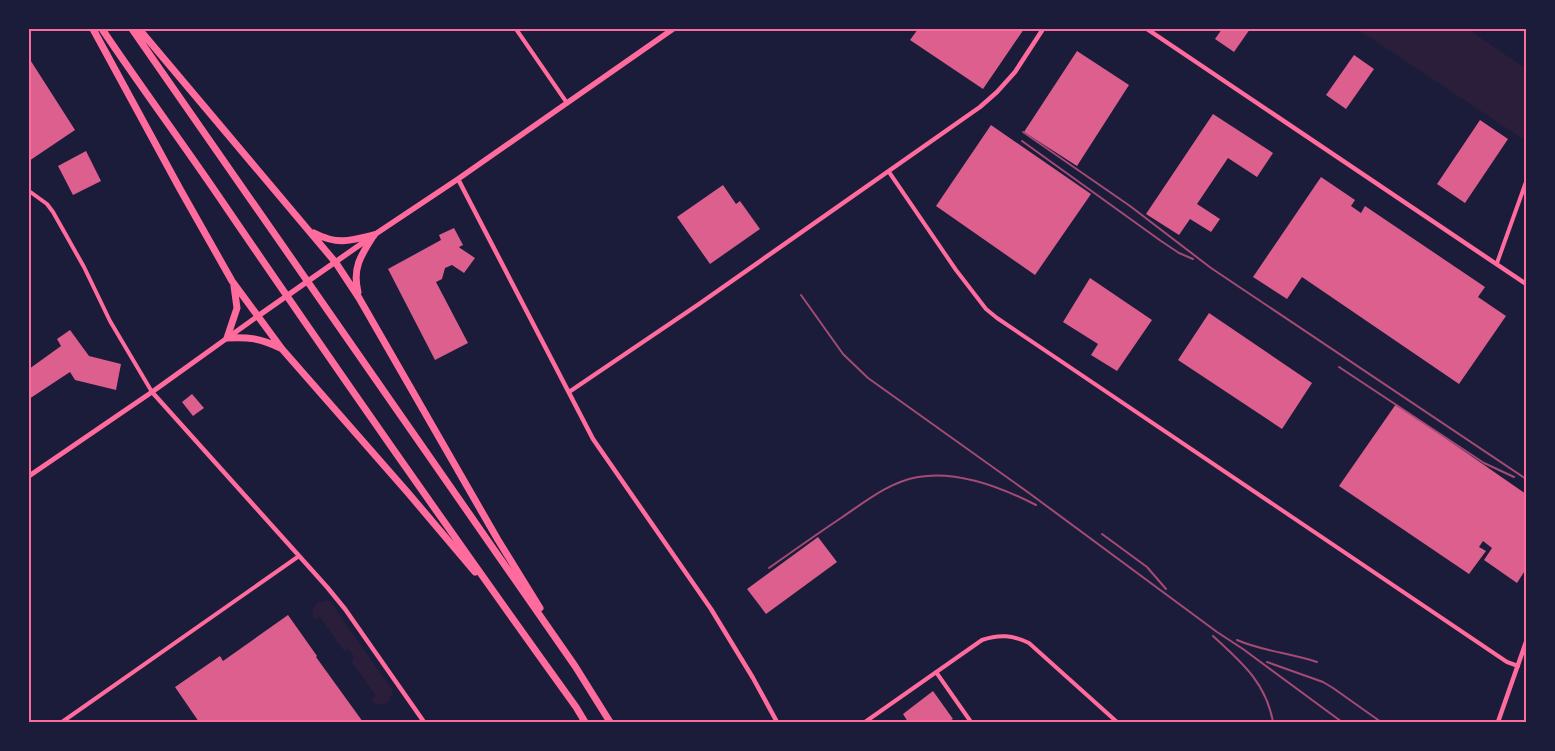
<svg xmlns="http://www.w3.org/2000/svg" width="1555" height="751" viewBox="0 0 1555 751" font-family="'Varela Round',sans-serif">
	<rect width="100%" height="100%" fill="#1b1b3a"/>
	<path fill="#2a1e3b" d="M 1357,29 L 1468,29 L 1526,69 L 1526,141 Z
		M 324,600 L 329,601 L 332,604 L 392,690 L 392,696 L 389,697 L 390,700 C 385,706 377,706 371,701 L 371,700 L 376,696 L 351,661 L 354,658 L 352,653 L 348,649 L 344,651 L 320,617 L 315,620 C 310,613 312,606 320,601 L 323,603 Z"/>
	<path fill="#dd5f8e" d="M 918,29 L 1024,29 L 983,89 L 910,40 Z
		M 1222,29 L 1250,29 L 1234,52 L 1215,39 Z
		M 1077,51 L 1129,85 L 1077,166 L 1024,132 Z
		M 1354,55 L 1374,69 L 1346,109 L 1326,95 Z
		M 29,58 L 75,130 L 29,161 Z
		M 1213,114 L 1273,153 L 1257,177 L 1228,158 L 1197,204 L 1220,219 L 1211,232 L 1190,219 L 1179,235 L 1146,214 Z
		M 1480,120 L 1508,139 L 1465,203 L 1437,184 Z
		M 991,125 L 1091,194 L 1035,275 L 936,206 Z
		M 86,151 L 101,181 L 73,195 L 58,166 Z
		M 1321,177 L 1355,200 L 1351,206 L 1361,213 L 1365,206 L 1485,287 L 1478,297 L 1506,316 L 1459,384 L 1302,277 L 1287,299 L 1253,277 Z
		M 723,185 L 736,204 L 740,201 L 760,229 L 710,264 L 677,217 Z
		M 454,228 L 463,245 L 459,247 L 460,248 L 475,258 L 464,273 L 452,265 L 445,268 L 442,279 L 436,282 L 468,343 L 435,360 L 388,269 L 441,240 L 439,235 Z
		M 1090,278 L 1152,320 L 1117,371 L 1091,355 L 1098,344 L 1063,322 Z
		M 1209,313 L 1312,383 L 1282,429 L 1178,360 Z
		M 70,330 L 89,356 L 121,364 L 116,390 L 75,380 L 70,372 L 29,399 L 29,369 L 61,346 L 57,339 Z
		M 192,394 L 204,408 L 193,416 L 182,402 Z
		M 1396,404 L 1526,494 L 1526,569 L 1517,583 L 1484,560 L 1492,548 L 1483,541 L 1479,547 L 1486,551 L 1469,574 L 1339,486 Z
		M 818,537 L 837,562 L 766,614 L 747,589 Z
		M 288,615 L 317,656 L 316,657 L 363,722 L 199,722 L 175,687 L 220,656 L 223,661 Z
		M 933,691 L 953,719 L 947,722 L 908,722 L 903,714 Z"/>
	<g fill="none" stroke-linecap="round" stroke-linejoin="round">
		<path stroke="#ff6b9d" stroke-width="4" d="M 516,29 L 567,103
			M 889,172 L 956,270 L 986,309 L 997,318 L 1507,662 L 1518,666
			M 29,191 L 47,204 L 53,212 L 84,267 L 110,321 L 152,392
			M 1497,263 L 1526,182
			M 936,672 L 971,722
			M 62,722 L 299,556
			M 865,722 L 982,640 C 999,634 1013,635 1029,643 L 1117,722"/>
		<path stroke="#ff6b9d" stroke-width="4.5" d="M 1147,29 L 1526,284
			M 458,179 L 593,439 L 711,609 L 753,678 L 777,722
			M 152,392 L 327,587 L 345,609 L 424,722
			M 569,392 L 699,304 L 980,107 L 997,92 L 1015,72 L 1043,29
			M 1498,722 L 1526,642"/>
		<path stroke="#ff6b9d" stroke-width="5" d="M 29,476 L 152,392 L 258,316"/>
		<path stroke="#ff6b9d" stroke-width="5.5" d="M 258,316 L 374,235 L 458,179 L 673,29"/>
		<path stroke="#ff6b9d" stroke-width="7" d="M 93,29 L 180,189 L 232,281 L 282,349 L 409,494 L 475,572
			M 102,29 C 143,90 187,149 228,210 C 342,377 458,543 576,707 L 585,722
			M 132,29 L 575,666 L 610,722
			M 139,29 L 336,263 L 359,298 L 498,540 L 540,608
			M 314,233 C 337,245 350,241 374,235
			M 234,286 L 237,308 L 227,338 C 248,337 261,338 280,348
			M 358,292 C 352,268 361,255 374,235"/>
		<path stroke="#a44b75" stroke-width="2" d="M 1023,132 L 1130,206 L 1211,268 L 1526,479
			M 1022,141 L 1161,241 L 1179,253 L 1193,259
			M 801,295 L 843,354 L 868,378 L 1029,493 L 1217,632 L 1243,649 L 1342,722
			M 1339,367 L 1484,463 L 1514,477
			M 1102,534 L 1147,567 L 1166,589
			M 769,568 C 793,551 817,534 841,518 C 865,502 889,482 918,477 C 958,470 1001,487 1036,505
			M 1213,636 C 1241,662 1266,682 1273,722
			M 1237,640 C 1262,651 1290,653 1317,662
			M 1267,662 L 1323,682 L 1333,688 L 1381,722"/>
	</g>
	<rect width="1555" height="751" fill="none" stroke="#1b1b3a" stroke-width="60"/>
	<rect x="30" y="30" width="1495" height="691" fill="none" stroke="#ff6b9d" stroke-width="2"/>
</svg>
